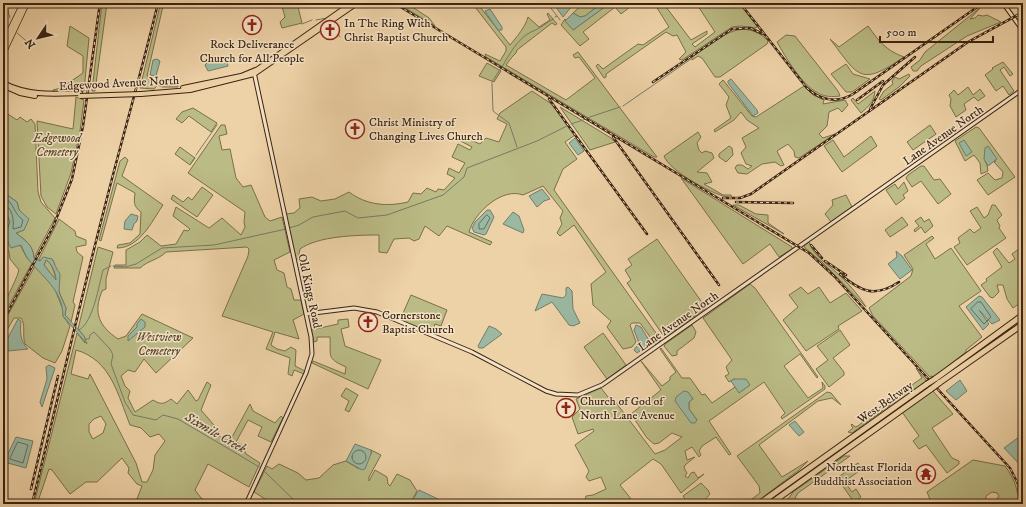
<svg xmlns="http://www.w3.org/2000/svg" width="1026" height="507" viewBox="0 0 1026 507" font-family="'IM FELL DW Pica',serif">
	<rect width="100%" height="100%" fill="#eed2a7"/>
	<filter id="stains"><feTurbulence type="fractalNoise" baseFrequency=".005" numOctaves="4"/><feColorMatrix values="0 0 0 0 .2 0 0 0 0 .09 0 0 0 0 .02 0 0 0 .5 -.17"/></filter>
	<radialGradient id="worn" r=".72"><stop offset=".6" stop-color="#630" stop-opacity="0"/><stop offset="1" stop-color="#630" stop-opacity=".3"/></radialGradient>
	<path fill="#bbbb85" stroke="#7a6f4b" fill-rule="evenodd" d="M 102,3 L 107,3 L 95,91 L 92,91 Z
		M 281,3 L 297,3 L 302,23 L 282,28 L 280,22 L 285,17 Z
		M 397,3 L 410,3 L 411,6 L 429,18 L 435,26 Z
		M 472,3 L 477,3 L 510,45 C 516,38 526,26 528,17 L 539,27 L 550,20 L 547,14 L 548,13 L 557,24 L 555,25 L 552,23 L 517,50 L 516,53 L 512,57 L 506,65 L 566,100 L 595,78 L 579,57 L 575,58 L 573,55 L 578,52 L 657,157 L 654,157 L 486,57 L 485,54 L 500,61 L 506,51 L 506,47 Z
		M 584,3 L 602,3 L 585,16 L 580,17 L 573,13 Z
		M 610,3 L 635,3 L 621,14 L 615,7 L 583,32 L 589,39 L 580,46 L 561,25 L 565,19 L 573,30 Z
		M 654,3 L 663,3 L 691,40 L 707,31 L 707,34 L 692,44 L 695,47 L 715,32 L 696,3 L 739,3 L 757,26 L 756,28 L 741,26 L 732,27 L 682,60 L 679,59 L 686,52 L 677,35 L 673,36 L 666,32 L 606,74 L 606,77 L 604,78 L 596,66 L 598,64 L 603,69 L 638,44 L 643,45 L 669,27 Z
		M 160,6 L 163,6 L 147,76 L 178,85 L 178,87 L 162,87 L 158,85 L 154,89 L 140,88 Z
		M 981,7 L 970,19 L 975,18 L 978,15 L 983,16 L 987,15 L 1001,22 L 967,36 L 921,66 L 917,71 L 913,71 L 911,67 L 920,60 L 925,52 Z
		M 70,26 L 89,38 L 84,91 L 53,92 L 53,90 L 61,88 L 83,73 L 83,56 L 67,46 Z
		M 868,26 C 879,41 885,50 904,57 C 860,87 859,77 830,39 L 839,47 Z
		M 743,29 C 753,30 761,33 768,41 L 767,44 L 720,77 L 715,77 L 702,58 L 698,56 L 692,60 L 692,57 C 708,46 724,31 743,29 Z
		M 786,35 L 795,36 L 838,91 L 840,96 C 832,97 825,97 818,93 C 802,85 786,58 777,42 Z
		M 1003,62 L 1013,74 L 1010,76 L 1004,67 L 1000,70 L 1014,91 L 1009,95 L 1003,86 L 996,91 L 985,75 L 993,69 L 992,68 Z
		M 487,63 L 501,71 L 494,82 L 479,76 Z
		M 846,64 L 853,74 L 870,79 L 852,92 L 846,92 L 831,74 Z
		M 909,74 L 910,76 L 899,87 L 881,100 L 879,99 L 884,91 L 893,84 L 892,81 L 895,77 L 899,79 Z
		M 723,80 L 752,116 L 756,117 L 804,86 L 813,95 L 824,100 L 823,104 L 845,100 L 848,105 L 842,112 L 838,108 L 829,112 L 827,126 L 819,134 L 823,138 L 835,134 L 799,158 L 795,157 L 794,151 L 788,144 L 777,151 L 784,165 L 781,166 L 775,162 L 762,164 L 747,174 L 738,173 L 735,168 L 737,165 L 742,165 L 748,169 L 752,166 L 746,164 L 741,153 L 746,147 L 742,138 L 759,128 L 747,120 L 741,112 L 734,120 L 715,132 L 714,130 L 731,118 L 726,105 L 729,97 L 719,84 Z
		M 968,87 L 973,95 L 980,89 L 985,96 L 978,101 L 974,97 L 964,104 L 966,110 L 956,117 L 950,106 L 951,99 L 949,95 L 954,90 L 958,95 Z
		M 532,91 L 553,105 L 575,135 L 565,142 L 577,159 L 563,169 L 554,190 L 661,340 L 656,345 L 640,323 L 632,323 L 630,325 L 636,342 L 632,347 L 623,349 L 607,327 L 611,321 L 593,305 L 591,284 L 606,272 L 574,225 L 560,236 L 557,233 L 562,224 L 560,218 L 563,211 L 543,186 L 523,195 C 502,187 474,213 469,232 L 492,242 L 490,245 L 447,226 L 439,236 L 425,226 L 419,239 L 414,241 L 409,238 L 394,239 L 387,253 L 379,252 L 379,235 C 357,235 318,236 300,249 L 298,259 L 295,259 L 285,214 L 294,213 L 300,208 L 299,199 L 312,197 L 321,201 L 335,199 L 349,192 C 366,205 387,207 408,202 L 413,193 L 421,194 L 427,188 L 436,192 L 438,189 L 444,190 L 455,178 L 447,174 L 449,168 L 459,173 L 465,163 L 452,157 L 458,144 L 470,150 L 472,147 L 453,137 L 454,133 L 480,144 L 486,138 L 499,142 L 507,124 L 497,119 L 500,113 Z
		M 875,91 C 874,102 869,106 861,113 L 851,100 L 853,98 L 858,104 Z
		M 76,97 L 84,100 L 80,131 L 71,173 L 56,214 L 47,207 L 41,196 L 37,121 L 73,129 Z
		M 560,107 L 611,138 L 615,142 L 590,150 Z
		M 193,108 L 217,123 L 211,132 L 189,116 L 182,123 L 176,119 L 182,112 Z
		M 3,111 L 17,120 L 20,117 L 27,122 L 31,119 L 35,124 L 38,192 L 41,202 L 55,218 L 34,258 C 33,245 26,241 16,233 L 24,230 L 23,215 L 19,210 L 17,202 L 3,192 Z
		M 221,125 L 225,125 L 227,134 L 219,136 L 222,150 L 230,149 L 236,178 L 243,187 L 251,185 L 265,217 L 270,221 L 282,217 L 290,252 L 274,260 L 277,270 L 284,273 L 287,287 L 291,289 L 294,300 L 301,300 L 304,314 L 293,320 L 299,339 L 275,332 L 271,345 L 277,349 L 285,351 L 291,347 L 296,350 L 295,366 L 305,371 L 304,374 L 294,370 L 292,376 L 288,374 L 290,358 L 266,349 L 273,332 L 222,316 L 248,256 L 249,249 L 247,247 L 166,252 C 158,260 149,260 140,268 L 114,268 L 115,265 L 126,265 L 126,250 L 140,242 L 147,235 L 161,246 L 176,244 L 184,230 L 188,231 L 190,229 L 173,216 L 176,207 L 209,228 L 222,218 L 241,235 L 245,227 L 244,222 L 245,212 L 188,173 Z
		M 930,125 L 936,134 L 913,150 L 907,142 Z
		M 976,127 L 979,128 L 1015,177 L 988,195 L 977,180 L 988,173 L 995,180 L 1002,178 L 1003,172 L 994,162 L 996,161 L 985,161 L 987,165 L 988,171 L 981,174 L 980,163 L 974,155 L 965,161 L 955,141 Z
		M 698,132 L 701,137 L 697,143 L 699,150 L 702,153 L 705,151 L 712,153 L 714,158 L 697,172 L 707,173 L 712,182 L 704,184 L 723,195 L 731,195 L 732,198 C 716,197 669,171 664,156 Z
		M 871,136 L 877,146 L 842,172 L 824,146 L 833,140 L 844,157 Z
		M 729,146 L 732,148 L 733,155 L 726,162 L 719,157 L 719,154 Z
		M 180,147 L 195,158 L 190,165 L 175,154 Z
		M 125,157 L 128,160 L 122,176 L 163,205 C 152,221 140,248 117,248 L 118,245 L 130,243 L 140,234 L 141,212 C 133,206 134,202 135,193 L 117,183 L 101,241 L 99,240 L 120,161 Z
		M 921,166 L 924,166 L 934,180 L 940,179 L 951,194 L 938,204 L 921,181 L 912,187 L 906,178 L 908,175 Z
		M 681,178 L 792,247 L 792,249 L 779,257 L 770,244 L 743,264 Z
		M 904,182 L 908,191 L 903,195 L 905,198 L 896,205 L 886,190 L 895,184 L 898,189 Z
		M 202,187 L 213,195 L 197,217 L 171,199 L 173,195 L 183,202 L 188,197 L 192,200 Z
		M 846,195 L 852,207 L 831,222 L 825,214 L 833,205 L 832,200 Z
		M 3,205 L 10,222 L 6,233 L 13,246 L 20,245 L 27,258 L 32,263 L 3,316 C 3,300 15,285 19,270 L 10,259 L 9,252 L 3,243 L 5,217 Z
		M 733,205 L 739,205 L 756,214 L 768,215 L 768,223 L 784,234 Z
		M 992,205 L 995,205 L 1002,215 L 997,220 L 1000,226 L 999,228 L 1006,238 L 967,265 L 954,247 L 960,243 L 958,238 L 970,229 L 974,233 L 981,228 L 970,211 L 977,207 L 984,218 L 988,215 Z
		M 902,217 L 908,225 L 890,237 L 885,230 Z
		M 921,217 L 924,222 L 929,219 L 933,226 L 925,233 L 921,227 L 915,232 L 914,230 L 919,226 L 915,221 Z
		M 59,219 L 75,231 L 76,236 L 86,240 L 86,245 L 76,247 L 77,252 L 83,257 L 73,302 L 75,305 L 71,322 L 65,315 L 66,308 L 59,292 L 54,262 L 52,259 L 38,261 Z
		M 932,236 L 934,238 L 926,244 L 935,259 L 951,248 L 981,291 L 959,306 L 982,337 L 966,350 L 966,352 L 934,377 L 932,376 L 930,377 L 873,316 L 869,308 L 911,276 L 913,269 L 904,255 Z
		M 657,239 L 706,308 L 665,338 L 627,283 L 631,280 L 625,270 L 632,265 L 628,259 Z
		M 809,242 C 813,255 826,263 836,272 C 847,282 858,294 866,307 L 823,263 L 805,248 L 804,246 Z
		M 1023,246 L 1023,256 L 1019,259 L 1023,266 L 1023,301 L 1013,308 L 1007,299 L 1003,285 L 997,285 L 999,292 L 993,298 L 990,297 L 981,285 L 987,281 L 986,279 L 1002,267 L 993,252 L 997,248 L 1009,263 L 1015,259 L 1012,254 Z
		M 98,247 L 113,252 L 106,279 L 106,289 L 102,291 C 93,313 99,326 118,339 L 126,336 L 142,314 L 193,338 L 156,373 L 144,359 L 135,372 L 128,370 L 121,376 L 125,386 L 130,391 L 128,398 L 135,412 L 153,400 C 161,405 164,404 171,399 L 177,404 L 188,390 L 196,401 L 198,400 L 207,382 L 211,385 L 201,410 L 219,431 L 219,436 L 226,440 L 231,439 L 250,404 L 253,411 L 275,423 L 281,416 L 283,418 L 271,442 L 258,436 L 262,427 L 248,420 L 236,442 L 242,445 L 246,454 L 260,463 L 249,487 L 208,464 L 195,490 L 201,498 L 211,504 L 133,504 L 137,499 L 142,486 L 137,484 L 128,473 L 129,468 L 122,458 L 97,482 L 86,482 L 70,494 L 52,470 L 49,469 L 37,504 L 34,504 L 77,333 L 85,343 L 84,336 L 78,329 ZM 76,350 C 111,360 118,395 130,425 L 141,428 L 150,437 L 159,434 L 165,441 L 155,455 L 153,470 L 147,482 L 142,482 L 136,463 L 90,374 L 88,379 L 71,374 ZM 101,416 L 106,424 L 103,433 L 93,439 L 89,432 L 89,424 L 94,419 Z
		M 46,260 C 52,263 55,274 56,281 L 44,265 Z
		M 35,266 L 54,287 L 63,310 L 63,316 L 70,326 L 62,351 L 55,363 L 43,358 L 25,344 C 22,336 26,324 21,318 L 14,318 L 3,337 L 3,324 Z
		M 750,284 L 755,288 L 818,377 L 817,378 L 800,354 L 784,366 L 808,398 L 823,388 L 822,382 L 825,386 L 825,389 L 782,419 L 781,417 L 785,413 L 764,382 L 709,421 L 731,454 L 729,455 L 716,437 L 702,446 L 699,451 L 701,455 L 699,457 L 692,447 L 685,451 L 687,460 L 695,457 L 685,465 L 684,468 L 687,473 L 685,476 L 688,478 L 691,473 L 694,472 L 698,478 L 704,474 L 681,493 L 661,464 L 653,459 L 620,485 L 635,504 L 626,504 L 624,499 L 616,504 L 584,504 L 586,496 L 593,495 L 606,489 L 601,477 L 589,481 L 586,477 L 589,471 L 575,445 L 594,431 L 593,429 L 578,434 L 572,417 L 580,409 L 576,399 L 601,388 L 608,397 L 611,396 L 655,454 L 665,450 L 682,437 L 672,433 L 659,443 L 654,444 L 647,438 L 631,414 L 661,390 L 641,361 L 662,386 L 670,380 L 670,377 L 676,372 L 660,349 L 661,348 L 682,378 L 690,378 L 702,395 L 705,394 L 712,403 L 735,387 L 740,392 L 750,385 L 734,379 L 729,382 L 725,376 L 729,374 L 726,367 L 732,360 L 703,318 ZM 676,397 L 693,398 L 689,402 L 689,409 L 697,420 Z
		M 801,287 L 808,294 L 819,287 L 830,303 L 846,293 L 862,311 L 838,326 L 839,329 L 806,351 L 783,320 L 798,307 L 789,295 Z
		M 411,295 L 447,310 L 441,326 L 435,324 L 432,334 L 400,320 Z
		M 348,319 L 349,327 L 341,329 L 345,346 L 381,360 L 368,389 L 312,363 L 313,361 L 345,374 L 346,367 C 326,358 331,357 330,337 L 317,337 L 317,341 L 314,342 L 311,330 L 338,324 L 338,320 Z
		M 692,325 L 696,332 L 694,338 L 677,351 L 677,355 L 672,356 L 664,346 L 665,344 Z
		M 840,330 L 850,345 L 833,358 L 844,372 L 844,375 L 829,387 L 816,369 L 828,360 L 817,346 Z
		M 603,333 L 626,365 L 607,379 L 584,347 Z
		M 916,368 L 926,380 L 925,384 L 888,410 L 887,407 L 896,401 L 852,433 L 848,432 L 853,428 L 851,425 L 852,424 L 855,427 L 858,426 L 880,407 L 922,378 Z
		M 346,388 L 358,395 L 349,412 L 345,410 L 349,401 L 341,396 Z
		M 932,390 L 953,414 L 932,428 L 952,458 L 959,461 L 959,464 L 947,473 L 926,445 L 919,449 L 913,441 L 919,436 L 902,412 Z
		M 827,392 L 831,393 L 841,405 L 832,398 L 818,401 L 759,445 L 782,477 L 808,461 L 799,470 L 754,504 L 745,504 L 760,493 L 759,486 L 737,456 Z
		M 371,450 L 381,455 L 369,477 L 369,481 L 375,470 L 387,477 L 388,484 L 390,486 L 397,474 L 410,480 L 417,491 L 410,504 L 273,504 L 254,492 L 267,466 L 272,469 L 279,464 L 298,473 L 306,480 L 319,478 L 333,465 L 346,461 L 359,469 L 371,454 Z
		M 844,456 L 850,456 L 798,493 L 795,498 L 799,504 L 795,501 L 781,504 L 789,498 L 793,492 Z
		M 973,460 L 1005,466 C 1014,478 1018,489 1019,504 L 998,504 L 995,501 L 999,496 L 997,493 L 992,492 L 986,496 L 986,504 L 935,504 L 931,502 L 927,492 Z
		M 858,463 L 862,469 L 848,479 L 850,482 L 847,485 L 852,492 L 856,489 L 861,497 L 854,502 L 837,478 Z
		M 701,483 L 708,490 L 710,494 C 703,503 699,504 688,504 L 683,496 Z"/>
	<path fill="#9bb8a2" stroke="#747c68" fill-rule="evenodd" d="M 553,3 L 570,3 L 572,6 L 563,17 Z
		M 602,3 L 610,3 L 573,30 L 565,21 L 573,13 L 580,17 L 585,16 Z
		M 490,9 L 502,27 L 502,30 L 498,30 L 486,13 L 485,11 Z
		M 157,59 L 160,61 L 156,76 L 150,75 L 153,60 Z
		M 210,60 L 220,62 L 227,61 L 228,66 L 208,71 L 205,65 Z
		M 731,79 L 757,110 L 758,113 L 753,116 L 728,83 L 728,81 Z
		M 575,138 L 584,151 L 578,155 L 569,143 Z
		M 964,140 L 972,152 L 966,156 L 959,143 Z
		M 988,146 L 997,159 L 988,166 L 984,159 L 985,148 Z
		M 542,189 L 550,199 L 544,201 L 537,207 L 529,196 Z
		M 3,192 L 17,202 L 19,210 L 29,219 L 24,230 L 16,233 C 26,241 33,245 34,258 L 40,261 L 43,257 L 52,259 C 55,264 56,269 60,274 L 59,292 L 66,308 L 65,315 L 84,336 L 87,344 L 63,316 C 63,290 42,277 28,259 C 25,255 23,249 21,245 L 11,248 C 5,238 6,232 10,222 L 3,205 ZM 46,260 C 52,263 56,274 56,280 L 44,265 Z
		M 487,210 L 490,210 L 494,217 L 486,234 L 484,235 L 474,232 L 472,228 L 475,222 Z
		M 513,212 L 519,216 L 524,230 L 523,233 L 503,224 Z
		M 131,214 L 138,216 L 137,221 L 134,224 L 132,230 L 124,229 L 125,221 Z
		M 896,251 L 902,256 L 912,270 L 900,279 L 888,264 L 897,257 Z
		M 568,287 L 572,291 L 573,309 L 580,323 L 573,326 L 569,325 L 552,302 L 535,311 L 542,294 L 563,298 L 566,295 L 566,288 Z
		M 979,296 L 982,297 L 1000,320 L 992,324 L 979,310 L 989,324 L 983,330 L 966,307 Z
		M 18,319 L 21,321 C 20,331 20,342 28,349 L 8,351 L 3,347 Z
		M 141,319 L 145,322 L 145,327 L 128,341 L 128,336 L 137,327 L 137,324 Z
		M 636,325 L 641,327 L 650,342 L 649,345 L 637,353 L 634,350 L 639,343 L 634,330 Z
		M 489,326 L 496,329 L 502,334 L 483,348 L 479,348 L 478,346 Z
		M 49,365 L 55,368 L 42,407 L 40,402 L 47,379 L 46,367 Z
		M 734,379 L 746,379 L 750,385 L 739,393 L 731,381 Z
		M 960,380 L 967,391 L 956,400 L 946,391 Z
		M 684,391 L 688,392 L 693,399 L 689,402 L 689,409 L 697,420 L 695,423 L 691,423 L 675,401 L 676,397 Z
		M 795,421 L 804,432 L 799,436 L 789,425 Z
		M 1023,434 L 1023,468 L 1004,448 Z
		M 16,437 L 33,441 L 26,468 L 4,462 Z
		M 355,444 L 371,450 L 371,454 L 365,469 L 362,470 L 346,461 Z
		M 419,490 L 438,499 L 443,504 L 410,504 Z"/>
	<g fill="none" stroke-linecap="round" stroke-linejoin="round">
		<path stroke="#6a6e5a" stroke-width="1" d="M 3,196 C 15,204 13,213 23,220 L 21,227 L 13,229 C 14,221 13,206 3,205
			M 487,215 L 490,218 L 484,229 L 479,229 L 479,224 Z
			M 978,302 L 981,302 L 991,317 L 984,324 L 971,309 Z
			M 18,442 L 28,445 L 23,463 L 10,459 Z
			M352 457a7 7 0 1 1 14 0a7 7 0 1 1-14 0Z"/>
		<path stroke="#747c68" stroke-width="1" d="M 6,3 L 10,18
			M 547,3 L 557,16 L 555,17
			M 557,16 L 560,20
			M 316,20 L 327,18
			M 302,24 L 312,20
			M 332,25 L 340,37
			M 17,33 L 31,45 L 35,45
			M 502,67 C 509,55 518,38 531,32 C 539,29 545,24 553,19
			M 492,82 L 501,68
			M 492,83 L 493,111 L 509,123 L 517,147
			M 623,106 L 691,59
			M 587,118 L 620,107
			M 571,124 L 586,119
			M 196,155 L 217,125
			M 191,163 L 195,157
			M 289,228 L 299,225 L 313,217 L 345,211 L 358,218 L 387,215 L 443,195 L 464,177 L 467,168 L 537,141 L 567,126
			M 113,266 L 125,267 L 136,264 L 162,248 L 214,245 L 286,229
			M 79,330 C 93,323 99,285 103,270 L 111,266
			M 85,339 L 89,339 L 90,335 L 94,332 L 110,349 L 113,355 L 111,364 L 125,402 L 133,415 L 156,420 L 163,415 L 178,419 L 261,468
			M 263,470 L 298,504"/>
		<defs>
			<path id="secondary" d="M 1003,3 L 1023,31
				M 306,314 L 354,308 L 377,312 L 472,352 L 546,391 L 556,394 L 578,395 L 602,385 L 1023,89
				M 246,504 L 306,373 L 312,354 L 311,337 L 254,72"/>
			<path id="primary" d="M 3,83 C 28,96 53,94 80,93
				M 4,86 L 20,93 L 35,96
				M 183,88 L 241,76 L 258,69 L 352,3
				M 141,94 L 190,90 L 254,74 L 357,3"/>
			<path id="trunk" d="M 3,44 L 23,3
				M 3,54 L 27,3"/>
			<path id="motorway" d="M 935,379 L 1023,315
				M 939,383 L 1023,324
				M 759,504 L 927,384
				M 770,504 L 931,389"/>
		</defs>
		<use href="#secondary" stroke="#3a2311" stroke-width="5"/>
		<use href="#primary" stroke="#3a2311" stroke-width="6"/>
		<use href="#trunk" stroke="#3a2311" stroke-width="6"/>
		<use href="#motorway" stroke="#3a2311" stroke-width="7"/>
		<use href="#secondary" stroke="#f4e2c6" stroke-width="3"/>
		<use href="#primary" stroke="#eed2a7" stroke-width="4"/>
		<use href="#trunk" stroke="#eed2a7" stroke-width="4.5"/>
		<use href="#motorway" stroke="#eed2a7" stroke-width="5"/>
		<defs>
			<path id="rail" d="M 394,3 L 809,253 L 834,276 L 1010,468 L 1018,484 L 1020,504
				M 740,3 L 806,87 C 819,100 837,104 853,94 L 983,3
				M 653,82 L 732,29 L 750,28 L 763,34
				M 549,99 L 647,234
				M 857,100 L 883,81
				M 870,109 L 883,85 L 915,57
				M 613,137 L 719,285
				M 723,198 L 740,198 L 751,194 L 968,42 L 1023,12
				M 736,202 L 793,203
				M 811,245 L 822,258
				M 825,261 L 846,275
				M 840,274 C 861,292 875,298 899,282
				M 3,321 L 53,227 L 72,179 L 83,126 L 100,3
				M 31,489 L 58,376
				M 32,504 C 57,403 80,302 106,202 C 123,135 142,70 158,3"/>
		</defs>
		<use href="#rail" stroke="#3a2311" stroke-width="2.5"/>
		<use href="#rail" stroke="#f4e2c6" stroke-width="1" stroke-dasharray="3" stroke-linecap="butt"/>
		<defs>
			<path id="primary-bridge" d="M 80,96 L 141,94"/>
			<path id="motorway-bridge" d="M 927,384 L 935,379
				M 931,389 L 939,383"/>
		</defs>
		<use href="#primary-bridge" stroke="#3a2311" stroke-width="6" stroke-linecap="butt"/>
		<use href="#motorway-bridge" stroke="#3a2311" stroke-width="7" stroke-linecap="butt"/>
		<use href="#primary-bridge" stroke="#eed2a7" stroke-width="4"/>
		<use href="#motorway-bridge" stroke="#eed2a7" stroke-width="5"/>
	</g>
	<defs>
		<symbol id="church-ring" viewBox="-11 -11 22 22"><circle r="9.5" fill="#f4e2c6" stroke="#8f2418" stroke-width="1.5"/><path d="M-1.2-6h2.4v3.5h3.3v2.4h-3.3V6h-2.4V-.1h-3.3v-2.4h3.3Z" fill="#8f2418"/></symbol>
		<symbol id="temple-ring" viewBox="-11 -11 22 22"><circle r="9.5" fill="#f4e2c6" stroke="#8f2418" stroke-width="1.5"/><path d="M0-6L5-2H3V0L6.5 2.5H4V6H1.5V3h-3V6H-4V2.5H-6.5L-3 0V-2H-5Z" fill="#8f2418"/></symbol>
	</defs>
	<g fill-rule="evenodd">
		<use href="#church-ring" x="241" y="14" width="22" height="22"/>
		<use href="#church-ring" x="319" y="19" width="22" height="22"/>
		<use href="#church-ring" x="344" y="118" width="22" height="22"/>
		<use href="#church-ring" x="357" y="311" width="22" height="22"/>
		<use href="#church-ring" x="555" y="397" width="22" height="22"/>
		<use href="#temple-ring" x="915" y="463" width="22" height="22"/>
	</g>
	<g text-anchor="middle" stroke-width="3" stroke-linejoin="round" paint-order="stroke">
		<g font-size="12" fill="#3a2311" stroke="#f4e2c6" text-anchor="start">
			<text x="344" y="27">In The Ring With<tspan x="344" dy="14">Christ Baptist Church</tspan></text>
			<text x="252" y="48" text-anchor="middle">Rock Deliverance<tspan x="252" dy="14">Church for All People</tspan></text>
			<text x="369" y="126">Christ Ministry of<tspan x="369" dy="14">Changing Lives Church</tspan></text>
			<text x="382" y="319">Cornerstone<tspan x="382" dy="14">Baptist Church</tspan></text>
			<text x="580" y="405">Church of God of<tspan x="580" dy="14">North Lane Avenue</tspan></text>
			<text x="912" y="471" text-anchor="end">Northeast Florida<tspan x="912" dy="14">Buddhist Association</tspan></text>
		</g>
		<g font-size="12" fill="#3a2311" stroke="#f4e2c6">
			<text transform="translate(119 83) rotate(-3)" y="4">Edgewood Avenue North</text>
			<text transform="translate(943 135) rotate(-35)" y="4">Lane Avenue North</text>
			<text transform="translate(310 291) rotate(78)" y="4">Old Kings Road</text>
			<text transform="translate(678 321) rotate(-35)" y="4">Lane Avenue North</text>
			<text transform="translate(885 402) rotate(-35)" y="4">West Beltway</text>
		</g>
		<g font-size="12" font-style="italic" fill="#5a492e" stroke="#f4e2c6">
			<text x="57" y="142">Edgewood<tspan x="57" dy="14">Cemetery</tspan></text>
			<text x="159" y="341">Westview<tspan x="159" dy="14">Cemetery</tspan></text>
		</g>
		<g font-size="13" font-style="italic" fill="#524835" stroke="#f4e2c6">
			<text transform="translate(216 432) rotate(30)" y="5">Sixmile Creek</text>
		</g>
	</g>
	<rect width="1026" height="507" fill="none" stroke="#eed2a7" stroke-width="16"/>
	<rect x="4" y="4" width="1018" height="499" fill="none" stroke="#3a2311" stroke-width="2"/>
	<rect x="8" y="8" width="1010" height="491" fill="none" stroke="#3a2311"/>
	<g transform="translate(38 38) rotate(235)" stroke="#f4e2c6" stroke-width="3" paint-order="stroke">
	<path d="M0-3L7 15L0 10L-7 15Z" fill="#3a2311"/>
	<text y="-6" font-size="11" font-weight="bold" text-anchor="middle" fill="#3a2311">N</text>
	</g>
	<path d="M880 36v6h113v-6" fill="none" stroke="#3a2311" stroke-width="2"/>
	<text x="886" y="36" font-size="12" fill="#3a2311" stroke="#f4e2c6" stroke-width="3" paint-order="stroke">500 m</text>
	<rect width="100%" height="100%" filter="url(#stains)"/>
	<rect width="100%" height="100%" fill="url(#worn)"/>
</svg>
